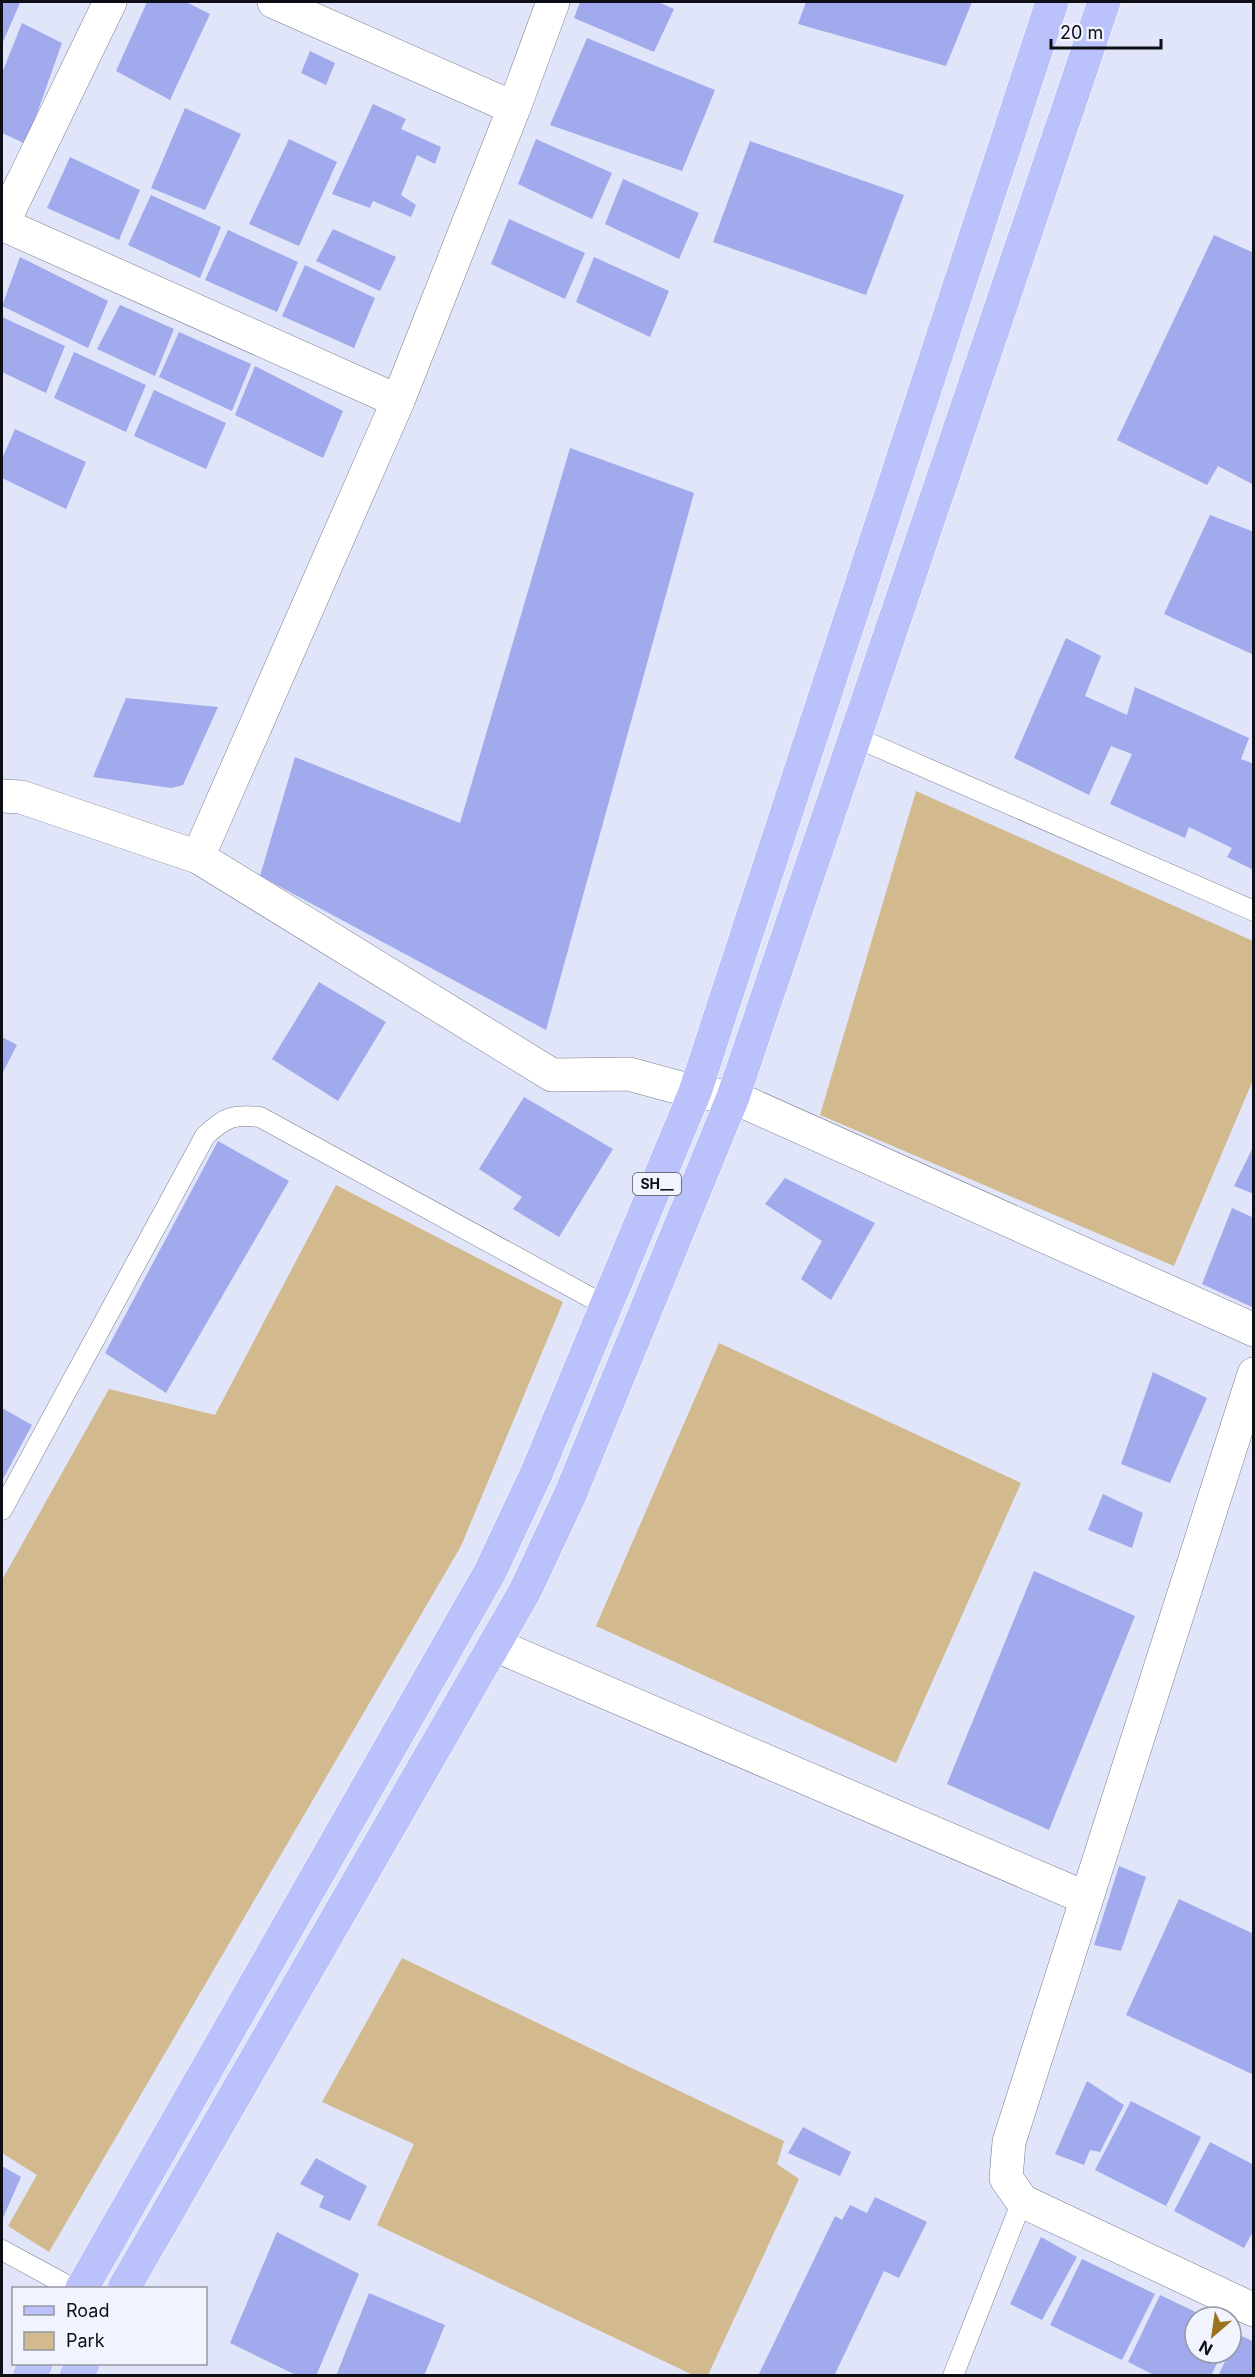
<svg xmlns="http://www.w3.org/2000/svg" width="1255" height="2377" viewBox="0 0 1255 2377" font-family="Inter,sans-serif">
	<rect width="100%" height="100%" fill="#e1e5f9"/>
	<path fill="#d2b98e" d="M 916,791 L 1253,941 L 1253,1080 L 1174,1266 L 820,1115 Z
		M 336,1185 L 563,1302 L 461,1546 L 49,2252 L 8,2226 L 37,2175 L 2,2153 L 2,1580 L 109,1389 L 215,1415 Z
		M 719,1343 L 1021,1483 L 896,1763 L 596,1626 Z
		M 402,1958 L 784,2141 L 777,2164 L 799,2179 L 708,2375 L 693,2375 L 377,2225 L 414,2144 L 322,2102 Z"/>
	<path fill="#a0aaec" d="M 2,2 L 20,3 L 2,44 Z
		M 147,2 L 186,2 L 210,14 L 170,100 L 116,71 Z
		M 580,2 L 658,2 L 674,9 L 654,52 L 574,18 Z
		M 806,2 L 972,2 L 946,66 L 798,24 Z
		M 22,23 L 62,43 L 26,144 L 2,133 L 2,73 Z
		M 587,38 L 715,90 L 682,171 L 550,125 Z
		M 310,51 L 335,63 L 326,85 L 301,73 Z
		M 373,104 L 406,119 L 401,129 L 441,147 L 435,164 L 417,155 L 401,195 L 416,205 L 411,217 L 373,201 L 370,208 L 332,194 Z
		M 185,108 L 241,134 L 205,210 L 151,188 Z
		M 289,139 L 337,162 L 299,246 L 249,224 Z
		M 536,139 L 612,173 L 592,219 L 518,184 Z
		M 750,141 L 904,195 L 866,295 L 713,242 Z
		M 70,157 L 140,190 L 119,240 L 47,208 Z
		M 623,179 L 699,213 L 679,259 L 605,224 Z
		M 151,195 L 221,227 L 200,278 L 128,245 Z
		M 509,219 L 585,253 L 565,299 L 491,264 Z
		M 333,229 L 396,257 L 380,291 L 316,261 Z
		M 228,230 L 298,262 L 277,312 L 205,280 Z
		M 1214,235 L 1254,253 L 1254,485 L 1218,466 L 1207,485 L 1117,440 Z
		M 20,257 L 108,301 L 88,348 L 2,306 Z
		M 594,257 L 669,291 L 650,337 L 576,302 Z
		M 305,265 L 375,298 L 354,348 L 282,316 Z
		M 120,305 L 174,329 L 155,376 L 97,349 Z
		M 2,317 L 65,346 L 46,393 L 2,372 Z
		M 179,332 L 251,364 L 232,411 L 159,377 Z
		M 74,352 L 146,385 L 126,432 L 54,398 Z
		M 255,366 L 343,411 L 323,458 L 235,415 Z
		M 154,390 L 226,423 L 206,469 L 134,436 Z
		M 15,429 L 86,462 L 66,509 L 2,478 L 2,459 Z
		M 570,448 L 694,493 L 546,1030 L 260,876 L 295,757 L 460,823 Z
		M 1210,515 L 1254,532 L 1254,655 L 1164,614 Z
		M 1066,638 L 1101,656 L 1085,696 L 1127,715 L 1135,687 L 1249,738 L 1241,759 L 1254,764 L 1254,870 L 1227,857 L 1232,848 L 1189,827 L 1185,838 L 1110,804 L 1132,754 L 1111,746 L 1089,795 L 1014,758 Z
		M 126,698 L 218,707 L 183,785 L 171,788 L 93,777 Z
		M 319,982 L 386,1022 L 338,1101 L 272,1059 Z
		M 2,1037 L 17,1045 L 2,1074 Z
		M 524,1097 L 613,1149 L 559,1237 L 513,1209 L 522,1197 L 479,1169 Z
		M 218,1141 L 289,1181 L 166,1393 L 105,1353 Z
		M 1254,1145 L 1254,1194 L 1234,1186 Z
		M 785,1178 L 875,1223 L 831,1300 L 801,1279 L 822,1241 L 765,1204 Z
		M 1232,1208 L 1254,1218 L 1254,1308 L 1202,1284 Z
		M 1153,1372 L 1207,1398 L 1170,1483 L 1121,1464 Z
		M 2,1408 L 32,1425 L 2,1481 Z
		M 1103,1494 L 1143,1513 L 1132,1548 L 1088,1530 Z
		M 1034,1571 L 1135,1616 L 1049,1830 L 947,1784 Z
		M 1119,1866 L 1146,1877 L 1121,1951 L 1094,1945 Z
		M 1179,1899 L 1254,1934 L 1254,2075 L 1126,2015 Z
		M 1087,2081 L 1124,2105 L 1100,2152 L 1090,2150 L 1084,2165 L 1055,2154 Z
		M 1131,2101 L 1201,2137 L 1166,2206 L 1095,2170 Z
		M 803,2127 L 851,2152 L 840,2176 L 788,2153 Z
		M 1210,2142 L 1254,2165 L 1254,2230 L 1244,2248 L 1174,2211 Z
		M 316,2158 L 367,2186 L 350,2221 L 319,2207 L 324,2196 L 300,2184 Z
		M 2,2166 L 21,2177 L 2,2220 Z
		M 875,2197 L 927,2222 L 899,2278 L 884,2271 L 834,2376 L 758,2376 L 835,2216 L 842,2220 L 850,2205 L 867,2213 Z
		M 277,2232 L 359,2274 L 316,2376 L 298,2376 L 230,2343 Z
		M 1041,2237 L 1077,2257 L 1042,2320 L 1010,2304 Z
		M 1082,2259 L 1155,2294 L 1122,2360 L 1050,2325 Z
		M 369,2293 L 445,2325 L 424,2376 L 336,2376 Z
		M 1160,2295 L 1206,2317 L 1195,2317 L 1195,2353 L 1222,2353 L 1211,2376 L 1156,2376 L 1128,2362 Z
		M 1238,2334 L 1254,2342 L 1254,2376 L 1218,2376 L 1229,2353 L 1231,2353 Z"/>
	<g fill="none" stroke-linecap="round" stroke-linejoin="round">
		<defs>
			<path id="service" d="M 855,737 L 1254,911
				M 2,1510 L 205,1136 C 225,1117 233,1114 260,1117 L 606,1306
				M 2,2250 L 72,2288
				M 953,2376 L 1022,2201"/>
			<path id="minor" d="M 274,2 L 514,108
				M 2,224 L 398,401
				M 2,225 L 110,2
				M 2,796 L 21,797 L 198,857 L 552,1075 L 629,1074 L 695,1092 L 733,1097 L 1254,1330
				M 198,857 L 398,401 L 514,108 L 553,2
				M 1254,1374 L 1009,2142 L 1006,2178 L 1022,2201 L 1254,2310
				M 495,1645 L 1086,1898"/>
			<path id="primary" d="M 82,2288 L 490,1572 L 537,1472 L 695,1092 L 1052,2
				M 124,2288 L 525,1591 L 570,1495 L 733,1097 L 1104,2
				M 29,2376 L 36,2364
				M 76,2376 L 83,2364"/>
		</defs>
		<use href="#service" stroke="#7a7d8f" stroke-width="21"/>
		<use href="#minor" stroke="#7a7d8f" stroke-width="34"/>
		<use href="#primary" stroke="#fff" stroke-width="34"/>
		<use href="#service" stroke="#fff" stroke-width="20"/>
		<use href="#minor" stroke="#fff" stroke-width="33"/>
		<use href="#primary" stroke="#bbc2fb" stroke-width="33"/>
	</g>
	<g text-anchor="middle" stroke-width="4.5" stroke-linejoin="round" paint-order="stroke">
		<rect fill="#f1f3ff" stroke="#52535c" stroke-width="1.5" x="633" y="1173" width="48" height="22" rx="4.5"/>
		<g font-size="14" font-weight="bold" fill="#0e0f16">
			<text x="657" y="1189">SH__</text>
		</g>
	</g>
	<rect width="1255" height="2377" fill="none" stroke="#0e0f16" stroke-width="6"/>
	<rect x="12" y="2287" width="195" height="78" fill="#f1f3ff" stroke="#9698a2" stroke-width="1.5"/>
	<rect x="24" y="2306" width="30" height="9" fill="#bbc2fb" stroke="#9698a2" stroke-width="1.5"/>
	<text x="66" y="2317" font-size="18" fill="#0e0f16">Road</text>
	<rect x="24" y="2332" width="30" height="18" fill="#d2b98e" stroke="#9698a2" stroke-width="1.5"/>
	<text x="66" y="2347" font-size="18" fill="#0e0f16">Park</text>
	<g transform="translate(1213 2335) rotate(209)"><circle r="28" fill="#f1f3ff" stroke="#9698a2" stroke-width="1.5"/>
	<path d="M0-4.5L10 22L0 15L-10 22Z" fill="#9b7320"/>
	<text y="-9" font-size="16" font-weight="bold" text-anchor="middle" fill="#0e0f16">N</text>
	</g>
	<path d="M1051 39v9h110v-9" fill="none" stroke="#0e0f16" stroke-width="3"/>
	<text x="1060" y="39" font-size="18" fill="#0e0f16" stroke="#f1f3ff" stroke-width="4.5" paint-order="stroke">20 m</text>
</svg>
